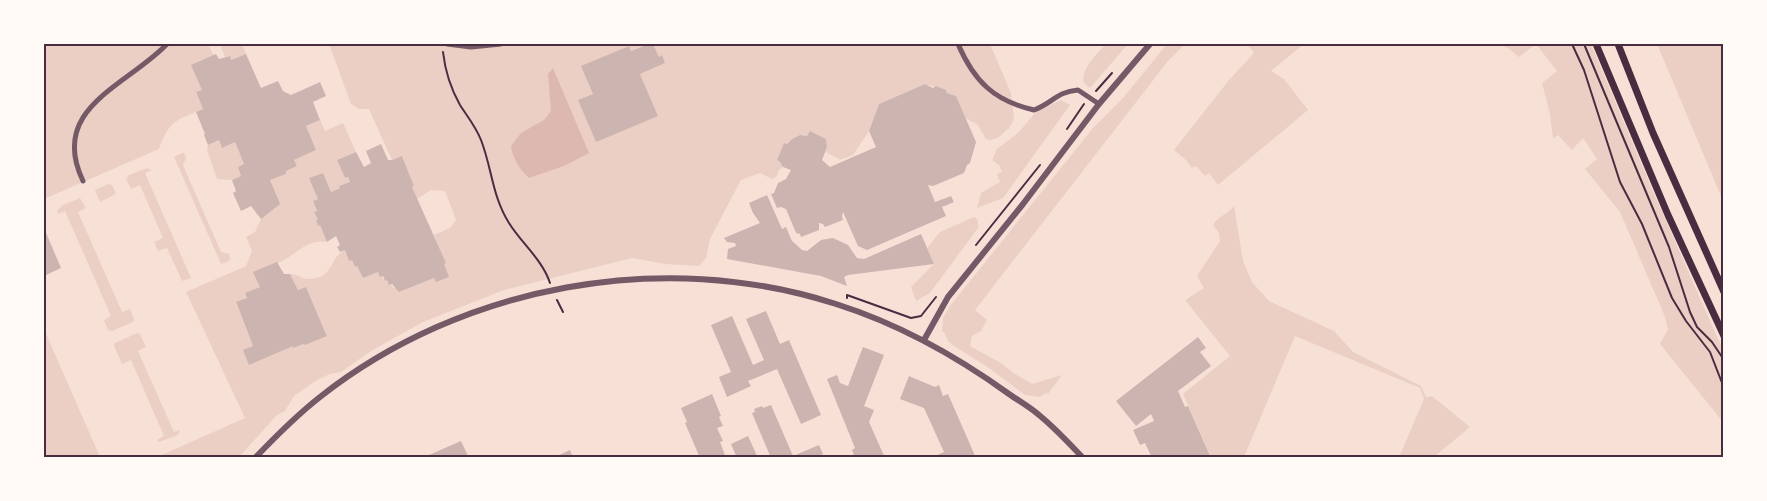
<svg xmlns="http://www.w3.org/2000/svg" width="1767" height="501" viewBox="0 0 1767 501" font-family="Commissioner,sans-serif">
	<rect width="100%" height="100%" fill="#f7e1d7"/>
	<path fill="#ebcfc5" d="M 44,44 L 208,44 L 214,56 L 202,90 L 196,93 L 203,109 C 176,120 169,121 159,149 L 44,199 Z
		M 220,44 L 242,44 L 246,54 L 231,60 L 229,56 L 225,57 Z
		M 329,44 L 649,44 L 631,51 L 629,46 L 582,66 L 593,94 L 579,100 L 658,116 L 640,74 L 665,63 L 662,56 L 659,57 L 653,44 L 990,44 L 1011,93 L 1014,119 L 1010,127 L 998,138 L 990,140 L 986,139 L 977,124 L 965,118 L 956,96 L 947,93 L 946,90 L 925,84 L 879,104 L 869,131 L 853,155 L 840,160 L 826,152 L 827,147 L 826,139 L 810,131 L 807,136 L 800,135 L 792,139 L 787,144 L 784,143 L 777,160 L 780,162 L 783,167 L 778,171 L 777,176 L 772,179 L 760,173 L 741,180 L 710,239 L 706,258 L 699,266 L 665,264 L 632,258 L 504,290 L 423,322 L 371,351 L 341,372 L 330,374 L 317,380 L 294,396 L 285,411 L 277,415 L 239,457 L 155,458 L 245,418 L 186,292 L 246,266 L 252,251 L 246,237 L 255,232 L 261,219 L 270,180 L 286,174 L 286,171 L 297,166 L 294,160 L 316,150 L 306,126 L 320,120 L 325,131 L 343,123 L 356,152 L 337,160 L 345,178 L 348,177 L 350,182 L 331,192 L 323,173 L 310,178 L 318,199 L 313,201 L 317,211 L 315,212 L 318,219 L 316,220 L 318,225 L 320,225 L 327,242 C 308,240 303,248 289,257 C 279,264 265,268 254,272 L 260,287 L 245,293 L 247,298 L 236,303 L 253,346 L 293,346 L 294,348 L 327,335 L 306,287 L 298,290 L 290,274 C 298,274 302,279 309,279 C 335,278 329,257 345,250 L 349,260 L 352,260 L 355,267 L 357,266 L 363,278 L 378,272 L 385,281 L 387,280 L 394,288 L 397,287 L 399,292 L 434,278 L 445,263 L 434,235 L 450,228 L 456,220 L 445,191 L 431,190 L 417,199 L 412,187 L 414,186 L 402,156 L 392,160 L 369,109 L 359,109 L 351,104 Z
		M 1106,44 L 1128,44 L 1090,88 L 1084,83 C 1080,69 1097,54 1106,44 Z
		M 1167,44 L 1185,44 L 1168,61 L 975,310 L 987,320 L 981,331 L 972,336 L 970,346 L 1001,363 L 1015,374 L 1032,384 L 1062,375 L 1048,394 L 1046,393 L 1039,397 L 1025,395 L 989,368 L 954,346 L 948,341 L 944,332 L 942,332 L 943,318 L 950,306 L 1093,128 L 1123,98 Z
		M 1247,44 L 1304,44 L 1271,71 L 1284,79 L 1308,110 L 1218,185 L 1209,173 L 1205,176 L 1196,166 L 1192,168 L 1186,160 L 1174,150 L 1229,80 L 1254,53 Z
		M 1498,44 L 1591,44 L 1652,189 L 1723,350 L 1723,422 L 1660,344 L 1668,329 L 1665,317 L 1620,212 L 1585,169 L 1597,159 L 1583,138 L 1572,150 L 1558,135 L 1553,139 L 1550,114 L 1542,83 L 1557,71 L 1536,44 L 1519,57 L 1508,48 Z
		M 1657,44 L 1723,44 L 1723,201 Z
		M 1061,100 L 1070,105 L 1003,198 L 977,208 L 981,193 L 1000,182 L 997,174 L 1002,172 L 999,165 L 992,160 L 997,149 L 1018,133 L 1036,112 Z
		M 219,140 L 222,148 L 235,142 L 244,164 L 238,167 L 241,176 L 232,180 L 217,179 L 207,150 L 208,145 Z
		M 182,153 L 184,153 L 186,158 L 183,165 L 221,252 L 229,254 L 230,258 L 229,261 L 221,264 L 174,157 Z
		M 147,168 L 152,170 L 145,173 L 191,278 L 182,281 L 167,248 L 158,251 L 154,242 L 163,238 L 140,185 L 131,189 L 126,179 L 129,175 Z
		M 108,184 L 112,185 L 116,194 L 100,202 L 95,190 Z
		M 80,198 L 86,208 L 78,212 L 122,312 L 130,309 L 134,319 L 133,322 L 112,331 L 108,330 L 104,320 L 111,316 L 65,211 L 58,214 L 57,211 L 63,205 Z
		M 1234,206 L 1243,261 L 1252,282 L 1269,301 L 1334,331 L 1353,352 L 1421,386 L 1426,397 L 1432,396 L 1470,427 L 1434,457 L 1399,457 L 1424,399 L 1420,388 L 1295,336 L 1244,457 L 1211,457 L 1183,394 L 1230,356 L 1185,300 L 1204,288 L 1197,276 L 1220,241 L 1219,233 L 1213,225 C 1218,216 1228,214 1234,206 Z
		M 974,217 L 978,220 L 978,228 L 930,293 L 916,301 L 911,287 L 934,264 L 927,248 L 940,232 Z
		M 44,329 L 100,457 L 44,457 Z
		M 137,333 L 140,334 L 146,347 L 138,351 L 174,432 L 180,430 L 178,435 L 159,442 L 157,440 L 164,436 L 131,360 L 122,364 L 114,346 L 115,343 Z"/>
	<path fill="#dcb8b0" d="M 553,68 L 589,153 L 564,166 L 529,178 C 519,169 513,159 511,146 L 521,133 L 544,120 L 551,111 L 548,74 Z"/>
	<path fill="#ccb4b1" d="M 649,44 L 653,44 L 659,57 L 662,55 L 665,63 L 640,74 L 658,116 L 596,142 L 578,100 L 593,94 L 581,66 L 629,46 L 631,51 Z
		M 216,54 L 219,59 L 230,56 L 231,60 L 246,54 L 261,88 L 278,81 L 283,91 L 291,95 L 320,82 L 326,96 L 313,102 L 320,120 L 306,126 L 316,150 L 294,160 L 297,166 L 286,171 L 286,174 L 270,180 L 280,204 L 261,219 L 251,206 L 241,211 L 233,193 L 236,191 L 232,180 L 241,176 L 238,167 L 244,164 L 235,142 L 222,148 L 219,140 L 208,145 L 204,135 L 205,134 L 196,112 L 203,109 L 196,92 L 202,90 L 191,65 Z
		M 925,84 L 933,88 L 936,86 L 946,90 L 947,93 L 956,96 L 976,142 L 970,163 L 967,165 L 964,173 L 933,186 L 928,185 L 935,202 L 951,196 L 954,202 L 942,207 L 946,216 L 867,250 L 858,246 L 843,212 L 842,216 L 843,220 L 825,227 L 823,224 L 819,223 L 819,230 L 801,237 L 800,234 L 796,233 L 786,209 L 781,207 L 777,208 L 771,194 L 774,193 L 778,183 L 786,179 L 791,170 L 783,167 L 780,162 L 777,160 L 784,143 L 787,144 L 792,139 L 800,135 L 807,136 L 810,131 L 826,139 L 827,147 L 822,160 L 830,167 L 876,147 L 869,131 L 879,104 Z
		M 381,144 L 388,160 L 392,160 L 402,156 L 414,186 L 412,187 L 446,263 L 444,264 L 449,277 L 436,282 L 434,278 L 399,292 L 392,284 L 389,285 L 387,280 L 385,281 L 383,276 L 380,277 L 378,272 L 363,278 L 357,266 L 355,267 L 352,260 L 349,261 L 345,250 L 340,252 L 337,247 L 340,245 L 336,236 L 327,242 L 320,225 L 318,226 L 316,220 L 318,219 L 314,212 L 317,211 L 313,201 L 318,199 L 309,178 L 323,173 L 331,192 L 340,188 L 339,186 L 350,182 L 348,177 L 345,178 L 337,160 L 356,152 L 364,167 L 371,163 L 366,151 Z
		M 767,195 L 782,229 L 786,227 L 792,241 L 802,250 L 807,251 L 821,240 L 833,238 L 848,245 L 857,258 L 864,259 L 921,234 L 934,264 L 848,275 L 844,277 L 847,286 L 821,276 L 727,259 L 728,249 L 736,246 L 735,243 L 727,242 L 724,238 L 760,223 L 753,213 L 749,203 Z
		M 44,228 L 61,268 L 44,276 Z
		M 277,262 L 284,274 L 290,274 L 298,290 L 306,287 L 327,336 L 305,345 L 304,344 L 293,348 L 293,346 L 249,365 L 243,350 L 253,346 L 236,302 L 247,298 L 245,293 L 260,287 L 253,272 Z
		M 766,311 L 780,344 L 789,340 L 821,415 L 801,424 L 777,369 L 748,381 L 751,386 L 727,397 L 719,377 L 731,372 L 711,325 L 732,316 L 753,365 L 764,360 L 746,319 Z
		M 1198,337 L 1206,348 L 1200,352 L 1211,366 L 1178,391 L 1185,407 L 1188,406 L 1211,458 L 1152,458 L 1145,443 L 1140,445 L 1133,430 L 1154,421 L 1151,414 L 1136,426 L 1116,401 Z
		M 863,347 L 884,355 L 864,406 L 874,410 L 869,422 L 885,458 L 855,458 L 852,450 L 855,448 L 827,379 L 837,375 L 840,383 L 848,386 Z
		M 909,376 L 935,387 L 939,385 L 943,396 L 948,394 L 976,458 L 931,458 L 944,452 L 924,408 L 900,399 Z
		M 712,394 L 721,416 L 719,417 L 723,426 L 717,428 L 723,441 L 720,442 L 726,458 L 700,458 L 685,423 L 687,422 L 681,408 Z
		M 771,405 L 793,456 L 819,445 L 823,454 L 816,458 L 771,458 L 752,413 L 755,412 L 754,409 L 762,406 L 763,408 Z
		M 748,436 L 758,458 L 737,458 L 731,444 Z
		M 461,441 L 468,456 L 470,455 L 472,458 L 422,458 Z
		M 570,450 L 573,458 L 553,458 Z"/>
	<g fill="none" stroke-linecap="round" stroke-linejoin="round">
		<path stroke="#4a2c40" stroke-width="2" d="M 1572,44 L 1584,70 L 1620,182 L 1642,224 L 1672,298 L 1686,321 L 1710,352 L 1724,388
			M 1584,44 L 1669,247 L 1690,312 L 1697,327 L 1712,342 L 1724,360
			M 443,52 C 445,70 451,89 460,105 C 467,116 476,127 481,140 C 492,168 492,196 509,223 C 522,244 542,259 550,283
			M 1096,91 L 1112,73
			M 1067,129 L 1084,104
			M 976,245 L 1040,165
			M 847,298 L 847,295 L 911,318 L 921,316 L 936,297
			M 557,300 L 563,312"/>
		<path stroke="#755966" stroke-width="5" d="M 447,44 L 471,47 L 501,44
			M 958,44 C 974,81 994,101 1034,110 C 1053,103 1056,92 1078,90 L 1099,104
			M 83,181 C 48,108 127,86 167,44"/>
		<path stroke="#755966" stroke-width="6" d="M 924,340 L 948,297 L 1023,204 L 1099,104 L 1150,44
			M 255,458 C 276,436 297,415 320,397 C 462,285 663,248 836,304 C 899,324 955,355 1009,394 C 1019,401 1030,407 1039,415 C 1055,428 1069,443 1083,458"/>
		<path stroke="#4a2c40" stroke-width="7" d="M 1596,44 L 1668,215 L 1724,336
			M 1618,44 L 1653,133 L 1724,292"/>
	</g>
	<rect width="1767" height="501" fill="none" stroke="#fffaf5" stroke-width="90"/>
	<rect x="45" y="45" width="1677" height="411" fill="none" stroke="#4a2c40" stroke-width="2"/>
</svg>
